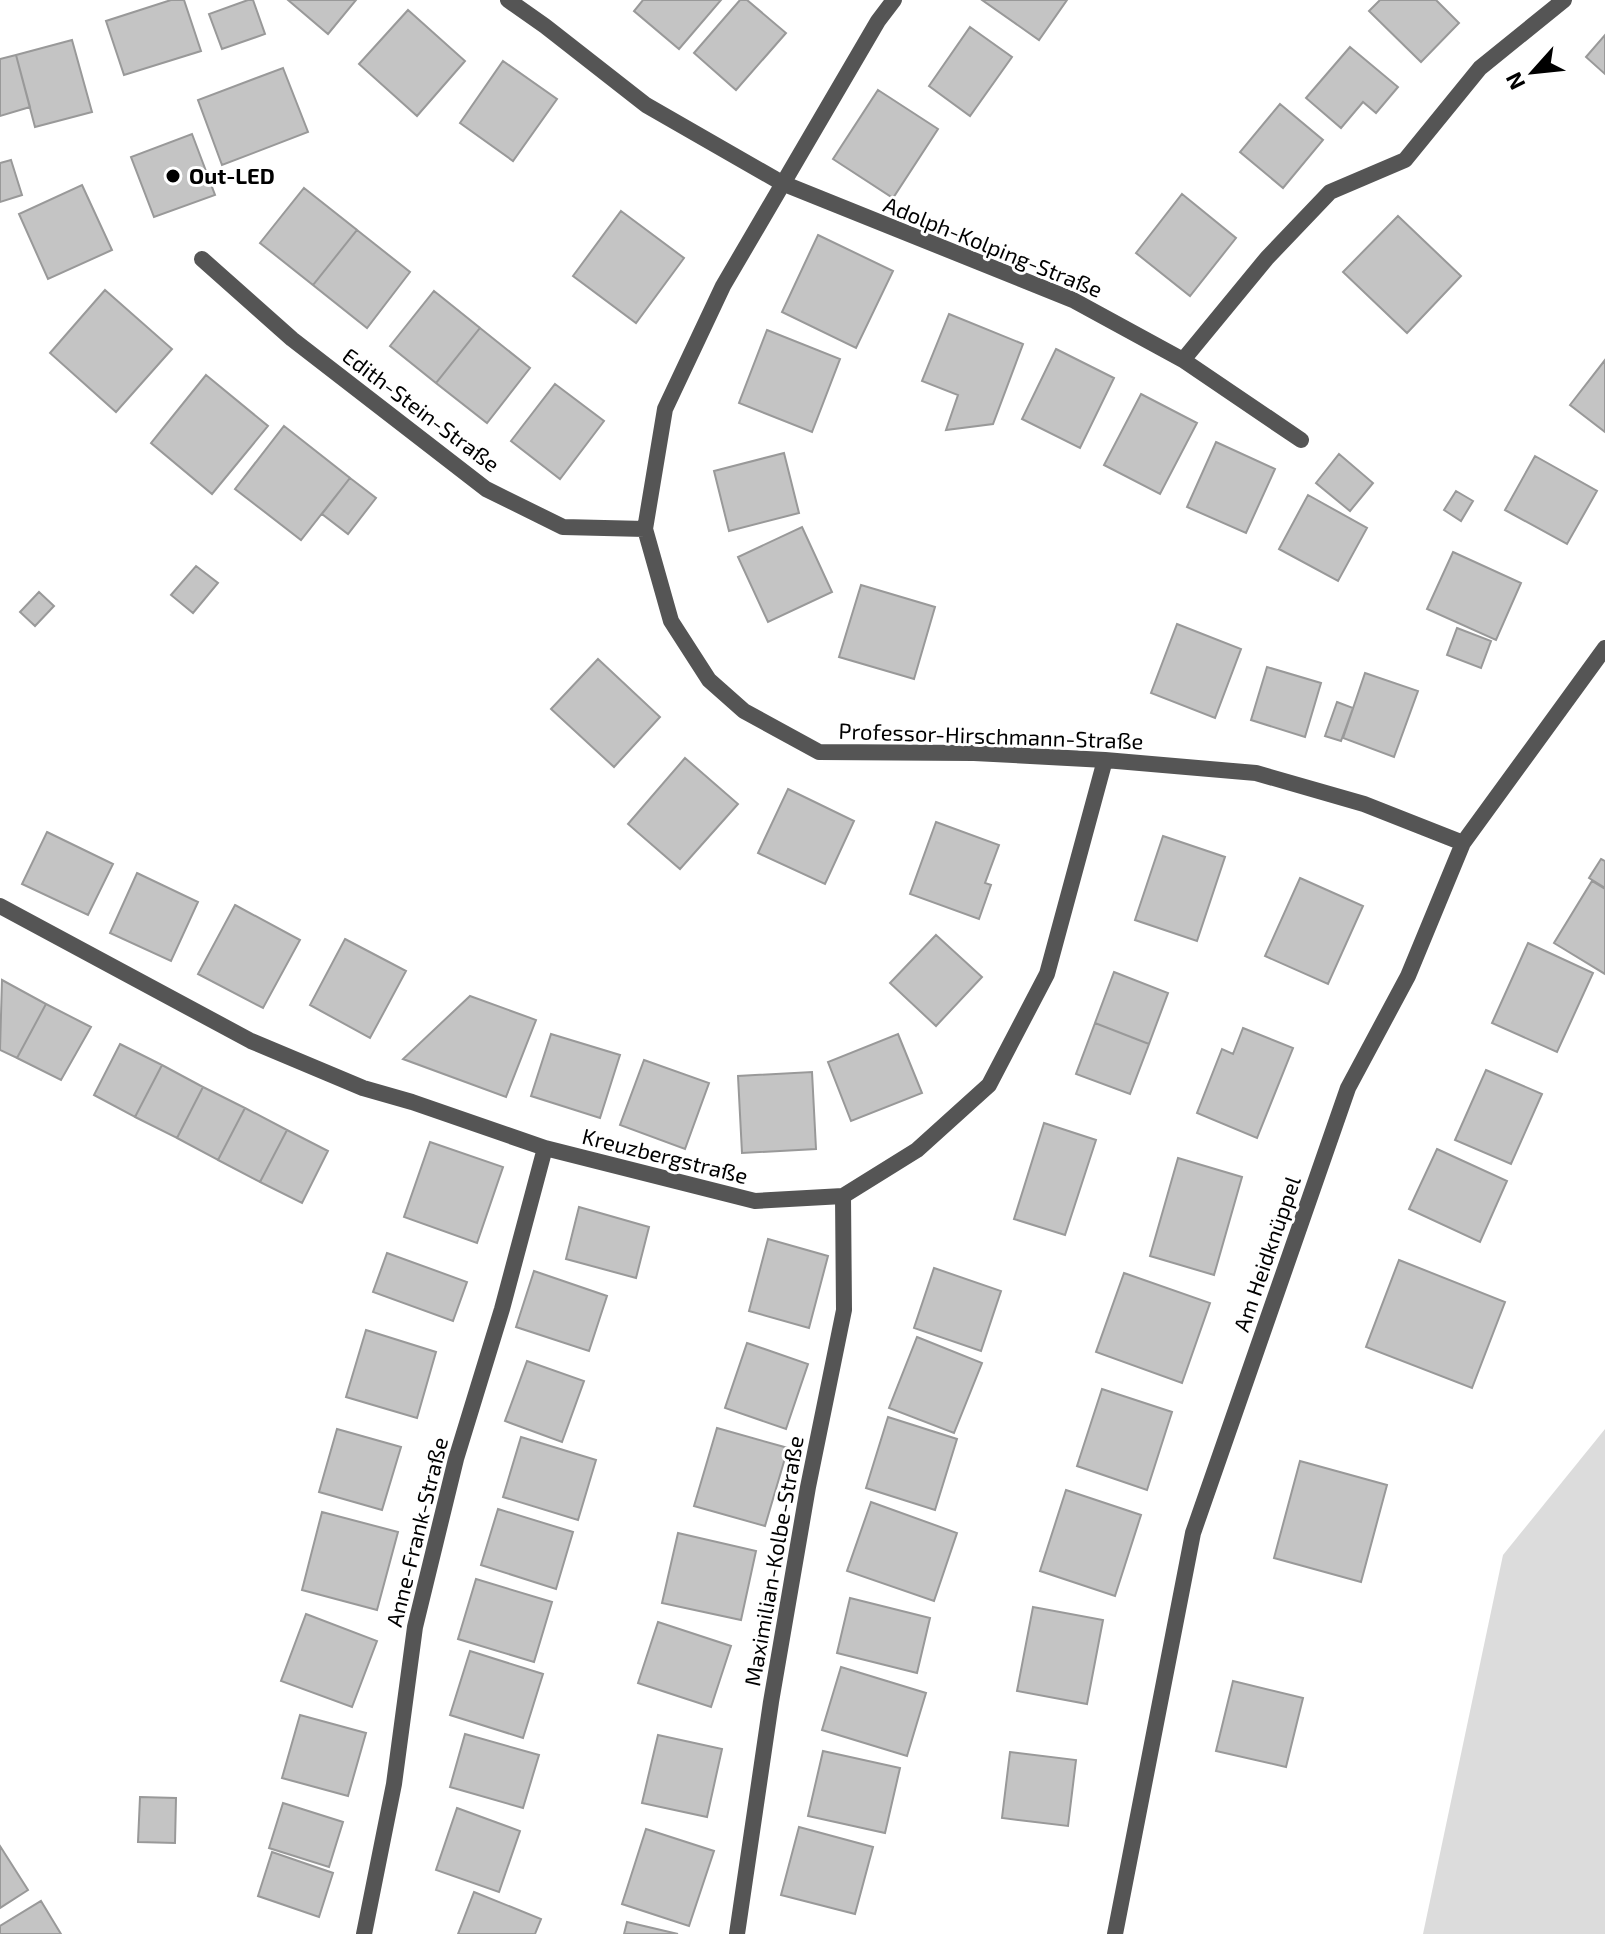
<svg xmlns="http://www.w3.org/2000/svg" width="1605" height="1934" viewBox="0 0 1605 1934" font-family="'Exo 2',sans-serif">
	<rect width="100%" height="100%" fill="#fff"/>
	<path fill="#dcdcdc" d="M 1605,1429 L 1605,1934 L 1423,1934 L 1503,1555 Z"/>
	<path fill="#c4c4c4" stroke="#999" stroke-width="2" d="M 171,0 L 184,0 L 201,51 L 124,75 L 106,21 Z
		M 248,0 L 253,0 L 265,34 L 222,49 L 209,14 Z
		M 288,0 L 356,0 L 328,34 Z
		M 643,0 L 721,0 L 679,49 L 634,11 Z
		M 740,0 L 747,0 L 786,33 L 736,90 L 694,53 Z
		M 982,0 L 1067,0 L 1039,40 Z
		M 1380,0 L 1436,0 L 1459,23 L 1421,62 L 1369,11 Z
		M 408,10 L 465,61 L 417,116 L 359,64 Z
		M 970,27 L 1012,57 L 970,116 L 929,86 Z
		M 1605,35 L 1605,74 L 1586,57 Z
		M 72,40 L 92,112 L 35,127 L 16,55 Z
		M 1350,47 L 1398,87 L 1376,113 L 1363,102 L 1341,128 L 1306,98 Z
		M 16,55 L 30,107 L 0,116 L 0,59 Z
		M 503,61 L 557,99 L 513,161 L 460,123 Z
		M 283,68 L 308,132 L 222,165 L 198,100 Z
		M 878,90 L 938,129 L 893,198 L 833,159 Z
		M 1280,104 L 1323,140 L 1283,188 L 1240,152 Z
		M 192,134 L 215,195 L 154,217 L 131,157 Z
		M 11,160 L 22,195 L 0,202 L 0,163 Z
		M 82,185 L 112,250 L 48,279 L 19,214 Z
		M 304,188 L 357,230 L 313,285 L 260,243 Z
		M 1182,194 L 1236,238 L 1190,296 L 1136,253 Z
		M 621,211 L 684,258 L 636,323 L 573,276 Z
		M 1398,216 L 1461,276 L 1407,333 L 1343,272 Z
		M 357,230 L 410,272 L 367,328 L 313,285 Z
		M 818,235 L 893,271 L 856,348 L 782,312 Z
		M 105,290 L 172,349 L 116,412 L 50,353 Z
		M 434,291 L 480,328 L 436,383 L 390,346 Z
		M 949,314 L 1023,344 L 993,424 L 946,430 L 958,395 L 922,381 Z
		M 480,328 L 530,368 L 487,423 L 436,383 Z
		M 767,330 L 840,359 L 812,432 L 739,403 Z
		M 1056,349 L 1114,378 L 1080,448 L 1022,419 Z
		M 1605,360 L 1605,432 L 1570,405 Z
		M 206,375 L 268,426 L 212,494 L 151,443 Z
		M 555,384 L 604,421 L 560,479 L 511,441 Z
		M 1141,394 L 1197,423 L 1160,494 L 1104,465 Z
		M 284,426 L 350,478 L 301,540 L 235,489 Z
		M 1216,442 L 1275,469 L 1246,533 L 1187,507 Z
		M 784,453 L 799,513 L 729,531 L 714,471 Z
		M 1339,454 L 1373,483 L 1350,511 L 1316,483 Z
		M 1535,456 L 1597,491 L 1567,544 L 1505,510 Z
		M 350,478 L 376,498 L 348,534 L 322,514 Z
		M 1456,491 L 1473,501 L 1461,521 L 1444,510 Z
		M 1308,495 L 1367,528 L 1338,581 L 1279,549 Z
		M 802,527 L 832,592 L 768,622 L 738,557 Z
		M 1453,552 L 1521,583 L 1496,640 L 1427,609 Z
		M 196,566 L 218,583 L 193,613 L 171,595 Z
		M 861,585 L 935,607 L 914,679 L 839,657 Z
		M 39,592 L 54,606 L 35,626 L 20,612 Z
		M 1177,624 L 1241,649 L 1215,718 L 1151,693 Z
		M 1457,628 L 1491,641 L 1481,668 L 1447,655 Z
		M 598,659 L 660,717 L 614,767 L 551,709 Z
		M 1267,667 L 1321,683 L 1305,737 L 1251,720 Z
		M 1365,673 L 1418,691 L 1394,757 L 1343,738 Z
		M 1337,702 L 1353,708 L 1341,741 L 1325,736 Z
		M 685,758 L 738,804 L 680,869 L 628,824 Z
		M 788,789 L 854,821 L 825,884 L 758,853 Z
		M 936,822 L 999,845 L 985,883 L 991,885 L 979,919 L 910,894 Z
		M 47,832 L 113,864 L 88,915 L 22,884 Z
		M 1163,836 L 1225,857 L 1197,941 L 1135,920 Z
		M 1601,859 L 1605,861 L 1605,888 L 1589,878 Z
		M 137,873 L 198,902 L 171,961 L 110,933 Z
		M 1300,878 L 1363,906 L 1328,984 L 1265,956 Z
		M 1592,881 L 1605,889 L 1605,974 L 1554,943 Z
		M 235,905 L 300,940 L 263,1008 L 198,974 Z
		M 936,935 L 982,977 L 936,1026 L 890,983 Z
		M 345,939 L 406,971 L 370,1038 L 310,1005 Z
		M 1528,943 L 1593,973 L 1557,1052 L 1492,1023 Z
		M 1114,972 L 1168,993 L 1149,1044 L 1095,1023 Z
		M 2,980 L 46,1004 L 17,1058 L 0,1050 Z
		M 470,996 L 536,1020 L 506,1097 L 403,1059 Z
		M 46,1004 L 91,1027 L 61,1080 L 17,1058 Z
		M 1095,1023 L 1149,1044 L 1130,1094 L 1076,1074 Z
		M 1243,1028 L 1293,1048 L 1257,1138 L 1197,1113 L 1222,1049 L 1233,1054 Z
		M 551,1034 L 620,1055 L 600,1118 L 531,1096 Z
		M 898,1034 L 922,1093 L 851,1121 L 828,1062 Z
		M 120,1044 L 162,1065 L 135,1117 L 94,1095 Z
		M 644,1060 L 709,1083 L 685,1149 L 620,1125 Z
		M 162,1065 L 203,1087 L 177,1138 L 135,1117 Z
		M 1486,1070 L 1542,1094 L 1511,1164 L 1455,1140 Z
		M 812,1072 L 816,1149 L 742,1153 L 738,1076 Z
		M 203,1087 L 245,1108 L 218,1160 L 177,1138 Z
		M 245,1108 L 287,1130 L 260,1182 L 218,1160 Z
		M 1044,1123 L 1096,1140 L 1065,1235 L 1014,1219 Z
		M 287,1130 L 328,1151 L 302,1203 L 260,1182 Z
		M 430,1142 L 503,1167 L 477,1243 L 404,1217 Z
		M 1437,1149 L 1507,1181 L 1480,1242 L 1409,1209 Z
		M 1178,1158 L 1242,1177 L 1214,1275 L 1150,1256 Z
		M 579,1207 L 649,1227 L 636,1278 L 566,1259 Z
		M 768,1239 L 828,1256 L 809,1328 L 749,1311 Z
		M 387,1253 L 467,1282 L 453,1321 L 373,1292 Z
		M 1399,1260 L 1505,1302 L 1472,1388 L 1366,1347 Z
		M 934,1268 L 1001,1291 L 981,1351 L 914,1328 Z
		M 534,1271 L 607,1296 L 589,1351 L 516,1327 Z
		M 1124,1273 L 1210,1303 L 1182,1383 L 1096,1352 Z
		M 366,1330 L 436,1352 L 417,1418 L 346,1397 Z
		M 917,1337 L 982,1363 L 954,1433 L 889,1408 Z
		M 747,1343 L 808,1364 L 786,1429 L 725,1408 Z
		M 527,1361 L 584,1381 L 562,1442 L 505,1421 Z
		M 1102,1389 L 1172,1412 L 1147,1490 L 1077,1466 Z
		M 888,1417 L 957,1439 L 935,1510 L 866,1488 Z
		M 717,1428 L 788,1448 L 765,1526 L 694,1506 Z
		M 337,1429 L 401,1447 L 382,1510 L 319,1492 Z
		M 521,1437 L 596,1460 L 578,1520 L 503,1497 Z
		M 1300,1461 L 1387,1485 L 1361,1582 L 1274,1558 Z
		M 1066,1490 L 1141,1515 L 1115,1596 L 1040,1571 Z
		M 871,1502 L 957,1533 L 934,1601 L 847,1571 Z
		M 498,1509 L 573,1532 L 556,1589 L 481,1565 Z
		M 322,1512 L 398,1532 L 377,1610 L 302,1590 Z
		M 678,1533 L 756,1551 L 741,1620 L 662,1603 Z
		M 476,1579 L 552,1602 L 534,1662 L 458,1639 Z
		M 850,1598 L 930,1618 L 917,1673 L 837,1653 Z
		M 1033,1607 L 1103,1620 L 1087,1704 L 1017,1691 Z
		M 306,1614 L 377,1641 L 352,1707 L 281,1681 Z
		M 658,1622 L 731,1646 L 711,1707 L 638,1683 Z
		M 470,1651 L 543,1674 L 523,1738 L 450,1715 Z
		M 841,1667 L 926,1693 L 907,1756 L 822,1730 Z
		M 1233,1681 L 1303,1698 L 1286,1767 L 1216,1751 Z
		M 300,1715 L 366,1733 L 348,1796 L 282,1778 Z
		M 465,1734 L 539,1755 L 523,1808 L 450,1787 Z
		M 658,1735 L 722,1749 L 707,1817 L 642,1803 Z
		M 823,1751 L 900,1768 L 885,1833 L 808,1816 Z
		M 1010,1752 L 1076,1760 L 1068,1826 L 1002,1818 Z
		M 140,1797 L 176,1798 L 175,1843 L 138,1842 Z
		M 283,1803 L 343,1822 L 329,1867 L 269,1848 Z
		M 457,1808 L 520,1831 L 499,1892 L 436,1870 Z
		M 799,1827 L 873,1847 L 855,1914 L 781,1895 Z
		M 646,1829 L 714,1851 L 689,1926 L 622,1904 Z
		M 0,1846 L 28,1890 L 0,1908 Z
		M 272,1852 L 333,1873 L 319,1917 L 258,1896 Z
		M 474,1892 L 541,1919 L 535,1934 L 458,1934 Z
		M 41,1901 L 61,1934 L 0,1934 L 0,1926 Z
		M 627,1922 L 678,1934 L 624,1934 Z"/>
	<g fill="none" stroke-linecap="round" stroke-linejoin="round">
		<path stroke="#555" stroke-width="16" d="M 508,0 L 545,26 L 646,105 L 782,183 L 1073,300 L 1183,360 L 1301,440
			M 894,0 L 878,21 L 723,286 L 665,409 L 645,529 L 671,621 L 709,680 L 744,711 L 819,752 L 974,753 L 1105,760 L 1256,773 L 1364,804 L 1463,843
			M 202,259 L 292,339 L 486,489 L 563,527 L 645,529
			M 1183,360 L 1267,258 L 1330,192 L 1405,160 L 1480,68 L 1564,0
			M 0,906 L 251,1041 L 363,1088 L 412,1102 L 545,1148 L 755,1201 L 843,1196 L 917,1150 L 989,1085 L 1047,974 L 1105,760
			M 364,1934 L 394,1784 L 415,1627 L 456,1459 L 502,1309 L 545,1148
			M 737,1934 L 771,1702 L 808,1487 L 844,1310 L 843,1196
			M 1115,1934 L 1193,1533 L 1348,1088 L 1408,976 L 1463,843 L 1605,648"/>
	</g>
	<circle fill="#000" stroke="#fff" stroke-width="3" cx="173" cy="176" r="8"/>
	<g text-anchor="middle" stroke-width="6" stroke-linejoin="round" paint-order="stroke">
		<g font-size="22" font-weight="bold" fill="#000" stroke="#fff" text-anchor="start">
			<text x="189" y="184">Out-LED</text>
		</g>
		<g font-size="22" fill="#000" stroke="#fff">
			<text transform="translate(993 247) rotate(22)" y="8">Adolph-Kolping-Straße</text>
			<text transform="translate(421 410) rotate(37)" y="8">Edith-Stein-Straße</text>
			<text transform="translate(991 736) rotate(2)" y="8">Professor-Hirschmann-Straße</text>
			<text transform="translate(665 1156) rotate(14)" y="8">Kreuzbergstraße</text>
			<text transform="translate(1267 1254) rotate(-71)" y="8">Am Heidknüppel</text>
			<text transform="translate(417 1532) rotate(-76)" y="8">Anne-Frank-Straße</text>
			<text transform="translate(774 1561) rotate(-80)" y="8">Maximilian-Kolbe-Straße</text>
		</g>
	</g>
	<g transform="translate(1533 72) rotate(243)" stroke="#ffffff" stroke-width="6" paint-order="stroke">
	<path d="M0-6L14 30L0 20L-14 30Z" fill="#000000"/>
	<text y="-12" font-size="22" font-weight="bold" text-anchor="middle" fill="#000000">N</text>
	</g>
</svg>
